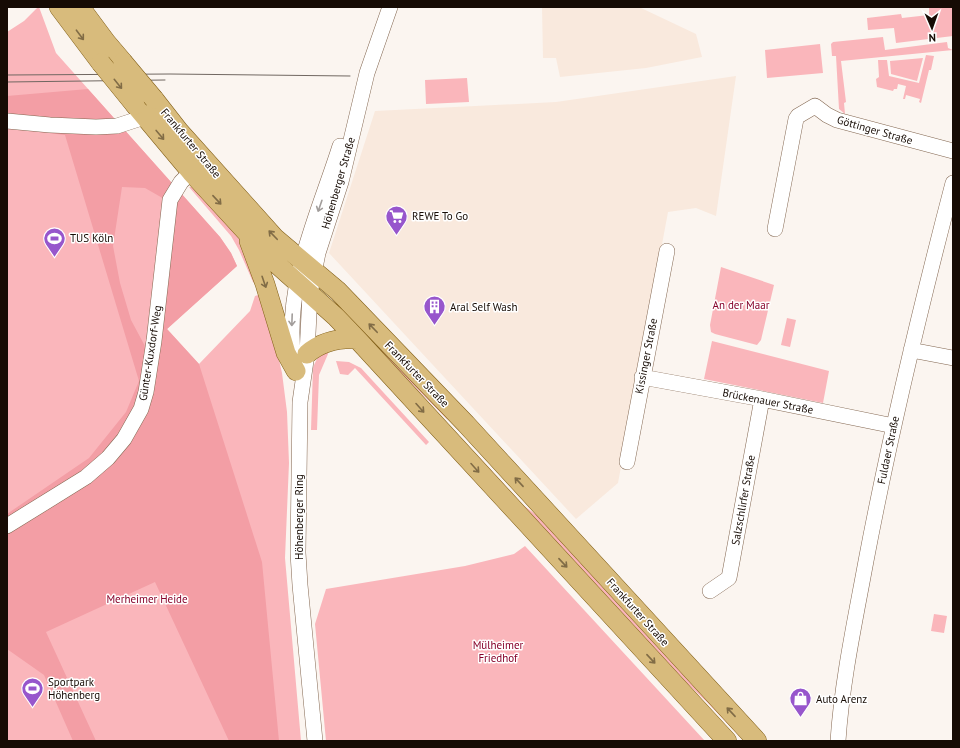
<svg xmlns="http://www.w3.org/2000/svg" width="960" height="748" viewBox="0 0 960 748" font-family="'PT Sans',sans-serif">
	<rect width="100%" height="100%" fill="#fbf5f0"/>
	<path fill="#f9e9dd" d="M 542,7 L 639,7 L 696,34 L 702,57 L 646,68 L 560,77 L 556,58 L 543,58 Z
		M 736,76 L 716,216 L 696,208 L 668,212 L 618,483 L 576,519 L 329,253 L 375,111 L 556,102 Z"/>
	<path fill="#fab6bb" d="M 38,7 L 39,7 L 56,53 L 220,237 L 231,253 L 237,266 L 167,329 L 199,364 L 250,311 L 255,296 L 264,293 L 282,373 L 287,412 L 289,463 L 285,558 L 301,741 L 7,741 L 7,32 L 24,21 Z
		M 929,7 L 953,7 L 953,36 L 896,43 L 894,28 L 868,30 L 867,18 L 901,14 L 902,18 L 929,15 Z
		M 883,37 L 885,50 L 947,42 L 948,48 L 953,50 L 841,61 L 846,102 L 844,103 L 845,114 L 839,109 L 836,56 L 832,56 L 831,44 L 833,42 Z
		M 820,44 L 823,73 L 767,78 L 765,50 Z
		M 926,55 L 934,56 L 931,70 L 929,70 L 921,103 L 919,102 L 920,99 L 906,95 L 905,99 L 903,99 L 906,86 L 898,84 L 897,89 L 894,89 L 893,91 L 877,87 L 876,79 L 879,77 L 878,60 L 887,60 L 889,76 L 919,83 Z
		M 923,58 L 917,81 L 891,74 L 890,61 Z
		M 467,78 L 469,102 L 426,104 L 425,80 Z
		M 189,187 L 196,187 L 238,236 L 246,251 L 257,285 L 253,282 L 239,250 L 231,236 Z
		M 721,267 L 774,285 L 761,340 L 757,345 L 715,334 L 711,332 L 710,325 Z
		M 346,312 L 450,420 L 447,419 L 343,315 Z
		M 787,318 L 796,320 L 790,347 L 781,345 Z
		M 712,341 L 829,371 L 823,403 L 704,379 Z
		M 328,349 L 328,354 L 319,375 L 317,430 L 311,430 L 313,368 C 316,359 320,354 328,349 Z
		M 336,361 L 349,362 L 361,368 L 429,442 L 426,445 L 355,368 L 348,375 L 340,374 Z
		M 478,457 L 479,457 L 524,506 L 544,520 L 748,741 L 744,741 L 707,702 L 668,666 Z
		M 525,546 L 705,741 L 326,741 L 315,624 L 326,589 L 465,566 L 514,554 Z
		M 934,614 L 947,616 L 944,633 L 931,631 Z"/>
	<path fill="#f39ea5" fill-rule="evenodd" d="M 88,89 L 220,237 L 231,253 L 237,266 L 167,329 L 199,364 L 262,562 L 279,741 L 229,741 L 155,582 L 46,632 L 96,741 L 73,741 L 44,675 L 7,649 L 7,514 L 89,458 L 126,412 L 139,381 L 65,135 L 7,128 L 7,96 ZM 122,187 L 145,188 L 166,200 L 146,348 L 131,320 L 120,283 L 113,246 Z"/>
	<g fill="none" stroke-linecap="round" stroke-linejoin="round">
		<defs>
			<path id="minor" d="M 7,121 L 50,125 L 96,127 L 117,126 L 154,114
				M 775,229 L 796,119 L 798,116 L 815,106 L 827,115 L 837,120 L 953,151
				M 911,350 L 953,358
				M 294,361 C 283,286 318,216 340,146
				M 642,377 L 762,399 L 894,426
				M 627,462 L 667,251
				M 7,526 L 86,477 L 108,458 L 124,439 L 141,409 L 146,392 L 154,341 L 170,200 L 181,182 L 191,172
				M 710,591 L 729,578 L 762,399
				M 315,741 L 300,585 L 298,553 L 300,402 L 307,354 L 310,293 L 318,253 L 341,182 L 367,73 L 390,7
				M 838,741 C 842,681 855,621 866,561 C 890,434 920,309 953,183"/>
			<path id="major" d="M 59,7 L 101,63
				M 80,7 L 106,42 L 123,62
				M 154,99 L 179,131 L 275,238 L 338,291 L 466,424 L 757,741
				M 135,105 L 191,172 L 271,259 L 336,317 L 357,339 L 727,741
				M 249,241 L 265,284 L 286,353 L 296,371
				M 307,354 C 321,342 338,338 357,339"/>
		</defs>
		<use href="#minor" stroke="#846852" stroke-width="16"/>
		<use href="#major" stroke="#836019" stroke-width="20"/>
		<use href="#minor" stroke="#fff" stroke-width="15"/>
		<use href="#major" stroke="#d8bb7c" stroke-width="19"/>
		<path stroke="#706761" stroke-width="1" d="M 7,75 L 170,74 L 350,76
			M 7,82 L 165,80"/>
		<defs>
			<path id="major-bridge" d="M 123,62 L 154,99
				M 101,63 L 135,105"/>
		</defs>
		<use href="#major-bridge" stroke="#836019" stroke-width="20" stroke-linecap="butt"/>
		<use href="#major-bridge" stroke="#d8bb7c" stroke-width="19"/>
	</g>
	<defs><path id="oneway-shaft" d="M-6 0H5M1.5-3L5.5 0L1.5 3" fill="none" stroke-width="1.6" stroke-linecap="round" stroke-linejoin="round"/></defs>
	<g stroke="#816c46">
		<use href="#oneway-shaft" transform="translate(80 35) rotate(53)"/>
		<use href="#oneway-shaft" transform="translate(118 84) rotate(51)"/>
		<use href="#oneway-shaft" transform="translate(160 135) rotate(50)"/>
		<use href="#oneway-shaft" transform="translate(217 200) rotate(47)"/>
		<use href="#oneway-shaft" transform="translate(273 235) rotate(-134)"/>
		<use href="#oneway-shaft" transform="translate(264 282) rotate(71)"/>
		<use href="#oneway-shaft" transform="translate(373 328) rotate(-134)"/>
		<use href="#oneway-shaft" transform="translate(420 408) rotate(48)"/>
		<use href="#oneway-shaft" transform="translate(475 468) rotate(48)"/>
		<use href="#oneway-shaft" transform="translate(519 482) rotate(-133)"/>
		<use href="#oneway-shaft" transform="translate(563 563) rotate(47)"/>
		<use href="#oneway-shaft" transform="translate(651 659) rotate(47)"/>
		<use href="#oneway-shaft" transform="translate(731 712) rotate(-133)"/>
	</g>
	<g stroke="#a29d9b">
		<use href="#oneway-shaft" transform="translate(320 206) rotate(109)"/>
		<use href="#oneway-shaft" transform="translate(292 320) rotate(92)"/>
	</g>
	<defs>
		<symbol id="supermarket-pin" viewBox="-11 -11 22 30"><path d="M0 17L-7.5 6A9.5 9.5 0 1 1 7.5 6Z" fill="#9756cc" stroke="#fff"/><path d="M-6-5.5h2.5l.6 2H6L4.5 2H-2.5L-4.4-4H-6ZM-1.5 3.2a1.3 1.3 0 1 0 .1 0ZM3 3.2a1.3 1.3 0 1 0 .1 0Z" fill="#fff"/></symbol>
		<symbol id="stadium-pin" viewBox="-11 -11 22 30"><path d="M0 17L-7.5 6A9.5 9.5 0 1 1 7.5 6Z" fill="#9756cc" stroke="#fff"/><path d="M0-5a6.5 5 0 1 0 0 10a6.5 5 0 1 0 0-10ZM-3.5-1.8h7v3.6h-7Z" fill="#fff"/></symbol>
		<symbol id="building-pin" viewBox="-11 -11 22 30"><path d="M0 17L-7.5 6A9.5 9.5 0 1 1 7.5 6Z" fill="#9756cc" stroke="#fff"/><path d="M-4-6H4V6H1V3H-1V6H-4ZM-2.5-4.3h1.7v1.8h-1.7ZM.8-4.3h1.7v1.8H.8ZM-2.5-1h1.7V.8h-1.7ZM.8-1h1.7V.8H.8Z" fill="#fff"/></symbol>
		<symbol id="shop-pin" viewBox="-11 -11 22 30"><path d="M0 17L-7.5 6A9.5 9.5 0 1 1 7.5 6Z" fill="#9756cc" stroke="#fff"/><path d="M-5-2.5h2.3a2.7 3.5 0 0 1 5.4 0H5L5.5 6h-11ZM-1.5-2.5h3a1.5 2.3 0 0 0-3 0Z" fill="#fff"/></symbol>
	</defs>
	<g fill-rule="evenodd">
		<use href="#supermarket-pin" x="384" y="204" width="25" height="34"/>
		<use href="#stadium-pin" x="42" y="226" width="25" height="34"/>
		<use href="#building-pin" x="422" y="294" width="25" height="34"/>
		<use href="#stadium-pin" x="20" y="676" width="25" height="34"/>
		<use href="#shop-pin" x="788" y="686" width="25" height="34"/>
	</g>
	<g text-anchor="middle" stroke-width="3" stroke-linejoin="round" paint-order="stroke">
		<g font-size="11" fill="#160b04" stroke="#fff">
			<text transform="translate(875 130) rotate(16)" y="4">Göttinger Straße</text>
			<text transform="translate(191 143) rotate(50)" y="4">Frankfurter Straße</text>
			<text transform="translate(338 183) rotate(-74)" y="4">Höhenberger Straße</text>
			<text transform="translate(150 353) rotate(-81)" y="4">Günter-Kuxdorf-Weg</text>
			<text transform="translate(646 356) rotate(-79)" y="4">Kissinger Straße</text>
			<text transform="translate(417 374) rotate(46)" y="4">Frankfurter Straße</text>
			<text transform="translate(768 401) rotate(11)" y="4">Brückenauer Straße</text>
			<text transform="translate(888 450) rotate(-78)" y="4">Fuldaer Straße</text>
			<text transform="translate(743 500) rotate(-80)" y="4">Salzschlirfer Straße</text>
			<text transform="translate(299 517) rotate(-90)" y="4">Höhenberger Ring</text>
			<text transform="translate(638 612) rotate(48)" y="4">Frankfurter Straße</text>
		</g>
		<g font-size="11" fill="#160b04" stroke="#fff" text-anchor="start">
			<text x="412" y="220">REWE To Go</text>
			<text x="70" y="242">TUS Köln</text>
			<text x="450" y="311">Aral Self Wash</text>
			<text x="48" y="686">Sportpark<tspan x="48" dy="13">Höhenberg</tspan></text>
			<text x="816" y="703">Auto Arenz</text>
		</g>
		<g font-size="11" fill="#86022a" stroke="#fff">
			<text x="741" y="309">An der Maar</text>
			<text x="147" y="603">Merheimer Heide</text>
			<text x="498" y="649">Mülheimer<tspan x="498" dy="13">Friedhof</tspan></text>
		</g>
	</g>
	<rect width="960" height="748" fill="none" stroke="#160b04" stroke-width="16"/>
	<g transform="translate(932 28) rotate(178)" stroke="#ffffff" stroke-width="3" paint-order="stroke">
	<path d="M0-3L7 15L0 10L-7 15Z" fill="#160b04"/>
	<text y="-6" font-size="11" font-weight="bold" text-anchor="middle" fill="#160b04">N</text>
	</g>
</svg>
